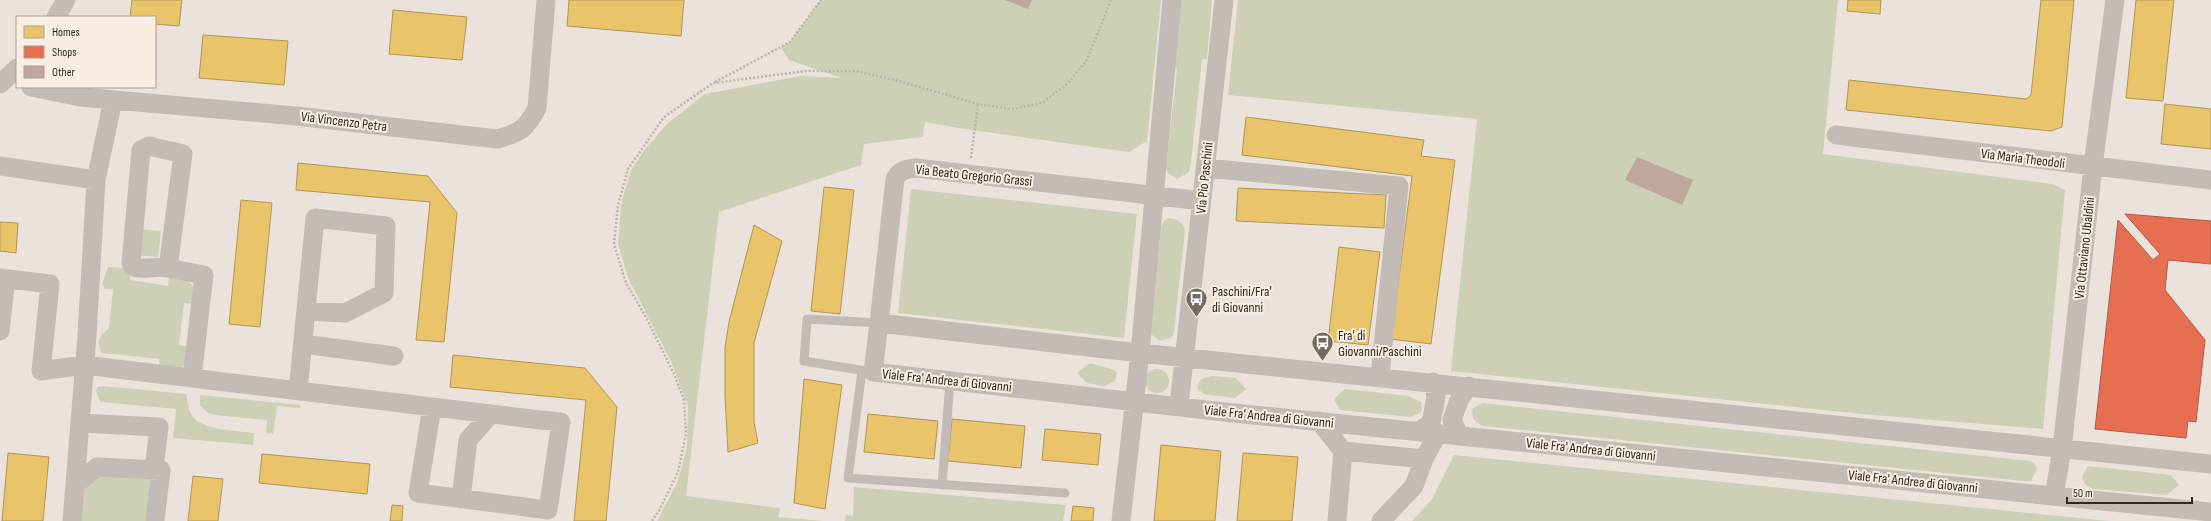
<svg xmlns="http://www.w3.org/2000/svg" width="2211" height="521" viewBox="0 0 2211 521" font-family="'Sofia Sans Condensed',sans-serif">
	<rect width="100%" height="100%" fill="#ebe3db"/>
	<path fill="#ccd0b4" d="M 821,0 L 1161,0 L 1147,141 L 1129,152 L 964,129 L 925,122 L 923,137 L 864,144 L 861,165 L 719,212 L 686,496 L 780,508 L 778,517 L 824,521 L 657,521 L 676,485 L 682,467 L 687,445 L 688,406 L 671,361 L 628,278 L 618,244 L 621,204 L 631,170 L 645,149 L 668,123 L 705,94 L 800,76 L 842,78 L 789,60 L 781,47 L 790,42 Z
		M 1181,0 L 1212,0 L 1207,59 L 1202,59 L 1191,162 L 1189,172 L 1177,179 L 1168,173 L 1166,168 L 1177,69 L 1173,68 Z
		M 1238,0 L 1838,0 L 1823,154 L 2052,184 L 2065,190 L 2043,429 L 1861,414 L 1451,371 L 1477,119 L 1228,95 Z
		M 911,189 L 1137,214 L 1124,338 L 898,313 Z
		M 1168,218 C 1177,219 1182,221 1185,230 L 1174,332 L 1172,337 L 1160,341 L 1151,334 L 1161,228 L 1163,222 Z
		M 138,229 L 161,231 L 158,257 L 135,255 Z
		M 108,267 L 123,268 L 130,273 L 130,280 L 168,286 L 169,275 L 185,277 L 195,289 L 194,304 L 184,303 L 179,345 L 189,347 L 186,364 L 179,369 L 160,369 L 159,359 L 102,353 C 95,342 99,336 109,328 L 113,289 L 105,289 L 102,284 Z
		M 1090,363 L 1115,370 L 1117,373 L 1115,381 L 1105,386 L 1087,383 L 1077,373 Z
		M1145 381a12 12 0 1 1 24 0a12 12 0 1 1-24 0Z
		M 1212,376 L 1236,378 L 1246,389 L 1235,398 L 1204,394 L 1197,388 L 1201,379 Z
		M 103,386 L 186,394 C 188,402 188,414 196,420 C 208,430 238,431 254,433 L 253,445 L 173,438 L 176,409 L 100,402 L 96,391 L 98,387 Z
		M 1345,389 L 1409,396 L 1421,402 L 1422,409 L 1420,413 L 1411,417 L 1340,410 L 1334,399 Z
		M 200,395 L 300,405 L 301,408 L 277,406 L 273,434 L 266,433 L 267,420 L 215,415 L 208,413 L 200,405 Z
		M 1482,403 L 2021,460 C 2028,461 2034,461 2037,468 L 2031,481 L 2024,481 L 1484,426 L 1477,423 L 1473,419 L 1472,409 Z
		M 1454,455 L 2109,521 L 1412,521 L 1432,499 Z
		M 2088,466 L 2171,475 L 2179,485 L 2167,495 L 2094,489 C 2087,487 2084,485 2082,477 Z
		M 101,473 L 145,474 L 154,481 L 148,521 L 75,521 L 77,494 Z
		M 854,487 L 1066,505 L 1063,521 L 845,521 L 846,515 L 853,516 Z"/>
	<path fill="#e9c46a" stroke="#b29655" d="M 132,0 L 182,0 L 179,26 L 155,24 L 155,17 L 130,17 Z
		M 569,0 L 684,0 L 681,36 L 567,26 Z
		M 1848,0 L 1881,0 L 1880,14 L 1847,11 Z
		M 2041,0 L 2074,0 L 2062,127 L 2051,131 L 1846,110 L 1849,80 L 2026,99 L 2031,95 Z
		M 2136,0 L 2174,0 L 2163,101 L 2126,98 Z
		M 393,10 L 467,17 L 462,60 L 389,54 Z
		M 203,35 L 288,41 L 284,85 L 199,78 Z
		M 2165,104 L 2211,109 L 2211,149 L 2161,144 Z
		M 1246,117 L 1424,140 L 1421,156 L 1455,160 L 1431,344 L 1391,339 L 1412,176 L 1242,155 Z
		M 298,163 L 428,176 L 457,213 L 444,342 L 416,340 L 430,202 L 296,190 Z
		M 824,187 L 854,190 L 840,314 L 811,311 Z
		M 1238,188 L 1386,195 L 1384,228 L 1236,221 Z
		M 241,200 L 272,203 L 260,327 L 229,324 Z
		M 0,222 L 18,223 L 16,253 L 0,251 Z
		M 754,225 L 782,241 L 754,343 L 754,422 L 758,443 L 728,452 L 725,396 L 725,348 L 729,322 Z
		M 1339,247 L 1380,252 L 1368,345 L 1328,341 Z
		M 453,355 L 585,368 L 617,407 L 606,521 L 574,521 L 586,400 L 450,387 Z
		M 804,379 L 842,385 L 825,509 L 794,503 Z
		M 868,414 L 938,421 L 934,459 L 864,452 Z
		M 952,419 L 1025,426 L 1021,468 L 948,461 Z
		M 1045,429 L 1101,434 L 1098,465 L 1042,460 Z
		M 1161,445 L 1221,451 L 1215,521 L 1154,521 Z
		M 8,453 L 49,457 L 43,521 L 2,521 Z
		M 1243,453 L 1298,457 L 1292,521 L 1237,521 Z
		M 262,454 L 370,464 L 367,494 L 259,483 Z
		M 193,476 L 223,479 L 218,521 L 188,521 Z
		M 392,505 L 403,506 L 402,521 L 390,521 Z
		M 1073,506 L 1094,508 L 1093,521 L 1071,521 Z"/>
	<path fill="#e76f51" stroke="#b15a44" d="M 2125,214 L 2211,221 L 2211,264 L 2168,260 L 2165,290 L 2205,340 L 2196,422 L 2188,421 L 2186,438 L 2095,429 L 2118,220 L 2153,260 L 2160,254 Z"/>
	<path fill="#c0a69c" d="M 1005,0 L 1032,0 L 1028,9 Z
		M 1637,157 L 1693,180 L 1682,205 L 1625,180 Z"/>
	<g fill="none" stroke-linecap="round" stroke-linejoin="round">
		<path stroke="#bcb4ae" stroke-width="2.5" stroke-dasharray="2 2" stroke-linecap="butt" d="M 715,82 L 790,42 L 821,0
			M 971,158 L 978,104
			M 652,521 L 660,509 L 678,472 L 686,434 L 684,400 L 674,374 L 647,319 L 626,283 L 614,244 L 618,205 L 628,169 L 664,117 L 713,83 L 806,71 L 856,71 L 899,81 L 978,104 L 1012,109 L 1042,103 L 1068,83 L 1087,60 L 1111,0"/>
		<path stroke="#c3bbb5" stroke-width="9" d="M 862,371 L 848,478 L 1065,493
			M 866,371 L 804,361 L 807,319 L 879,323
			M 942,485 L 950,381"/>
		<path stroke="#c3bbb5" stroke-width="19" d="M 56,17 L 66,0
			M 0,84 L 17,68
			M 31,87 L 80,97 L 296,116 L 497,139 C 520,133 526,129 537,108 L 546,0
			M 1836,135 L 2211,180
			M 0,166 L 96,180
			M 1205,168 L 1399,186 L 1380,376
			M 168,268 C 155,265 146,271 133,267 L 131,263 L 141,150 L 149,146 L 183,154 L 168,268 L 204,275 L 192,378
			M 0,278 L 50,284 L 41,371 L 84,365 L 541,420 L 561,422 L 548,510 L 418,493 L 432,407
			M 879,323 L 895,179 C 900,170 906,169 916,168 L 1202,201
			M 0,331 L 6,279
			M 303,344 L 394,356
			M 298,391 L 315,218 L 386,226 L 384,293 L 345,313 L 306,311
			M 1179,405 L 1224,0
			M 1319,421 L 1343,451 L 1337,521
			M 80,423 L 159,427 L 154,470
			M 1419,431 L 1431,423 L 1436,397 L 1433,382
			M 1459,435 L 1452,420 L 1459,400 L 1469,386
			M 1343,451 L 1424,459
			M 2211,464 L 1140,353 L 879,323 L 873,372 L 1224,412 L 2211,512
			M 75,485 L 97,467 L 161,470 L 155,521
			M 2054,496 L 2062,449 L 2093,166 L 2115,0
			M 461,499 L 468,440 L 491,414
			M 72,521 L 87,336 L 96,180 L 113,100
			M 1121,521 L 1140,353 L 1172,0
			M 1381,521 L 1414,486 L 1424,459 L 1438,433"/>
	</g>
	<defs>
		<symbol id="bus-pin" viewBox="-11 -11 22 30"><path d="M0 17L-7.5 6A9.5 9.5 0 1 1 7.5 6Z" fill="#736a64" stroke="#f9eee1"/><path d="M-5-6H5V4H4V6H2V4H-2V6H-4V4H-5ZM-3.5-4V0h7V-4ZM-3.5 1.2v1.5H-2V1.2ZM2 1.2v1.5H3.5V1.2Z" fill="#fff"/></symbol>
	</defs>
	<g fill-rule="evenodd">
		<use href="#bus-pin" x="1184" y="286" width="25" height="34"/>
		<use href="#bus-pin" x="1310" y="330" width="25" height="34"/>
	</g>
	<g text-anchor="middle" stroke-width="4" stroke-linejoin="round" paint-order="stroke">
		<g font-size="14" fill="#332924" stroke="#f9eee1">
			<text transform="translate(344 121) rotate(7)" y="5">Via Vincenzo Petra</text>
			<text transform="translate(2023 158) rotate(7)" y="5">Via Maria Theodoli</text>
			<text transform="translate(974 175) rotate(6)" y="5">Via Beato Gregorio Grassi</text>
			<text transform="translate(1204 178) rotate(-84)" y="5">Via Pio Paschini</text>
			<text transform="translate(2084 248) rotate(-84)" y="5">Via Ottaviano Ubaldini</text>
			<text transform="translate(947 380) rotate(6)" y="5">Viale Fra' Andrea di Giovanni</text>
			<text transform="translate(1269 416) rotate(6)" y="5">Viale Fra' Andrea di Giovanni</text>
			<text transform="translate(1591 449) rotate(6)" y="5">Viale Fra' Andrea di Giovanni</text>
			<text transform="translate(1913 481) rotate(6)" y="5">Viale Fra' Andrea di Giovanni</text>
		</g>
		<g font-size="14" fill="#332924" stroke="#f9eee1" text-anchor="start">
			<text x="1212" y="296">Paschini/Fra'<tspan x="1212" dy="16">di Giovanni</tspan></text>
			<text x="1338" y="340">Fra' di<tspan x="1338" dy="16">Giovanni/Paschini</tspan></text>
		</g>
	</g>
	<rect x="16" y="16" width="140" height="72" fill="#f9eee1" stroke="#aa9f95"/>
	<rect x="24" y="26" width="20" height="12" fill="#e9c46a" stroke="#aa9f95"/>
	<text x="52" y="36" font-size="12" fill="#332924">Homes</text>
	<rect x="24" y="46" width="20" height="12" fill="#e76f51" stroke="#aa9f95"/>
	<text x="52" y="56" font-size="12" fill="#332924">Shops</text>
	<rect x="24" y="66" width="20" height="12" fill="#c0a69c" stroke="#aa9f95"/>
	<text x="52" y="76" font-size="12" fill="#332924">Other</text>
	<path d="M2067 497v6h125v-6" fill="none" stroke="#332924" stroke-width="2"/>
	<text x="2073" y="497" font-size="12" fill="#332924" stroke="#f9eee1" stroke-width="3" paint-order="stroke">50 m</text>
</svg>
